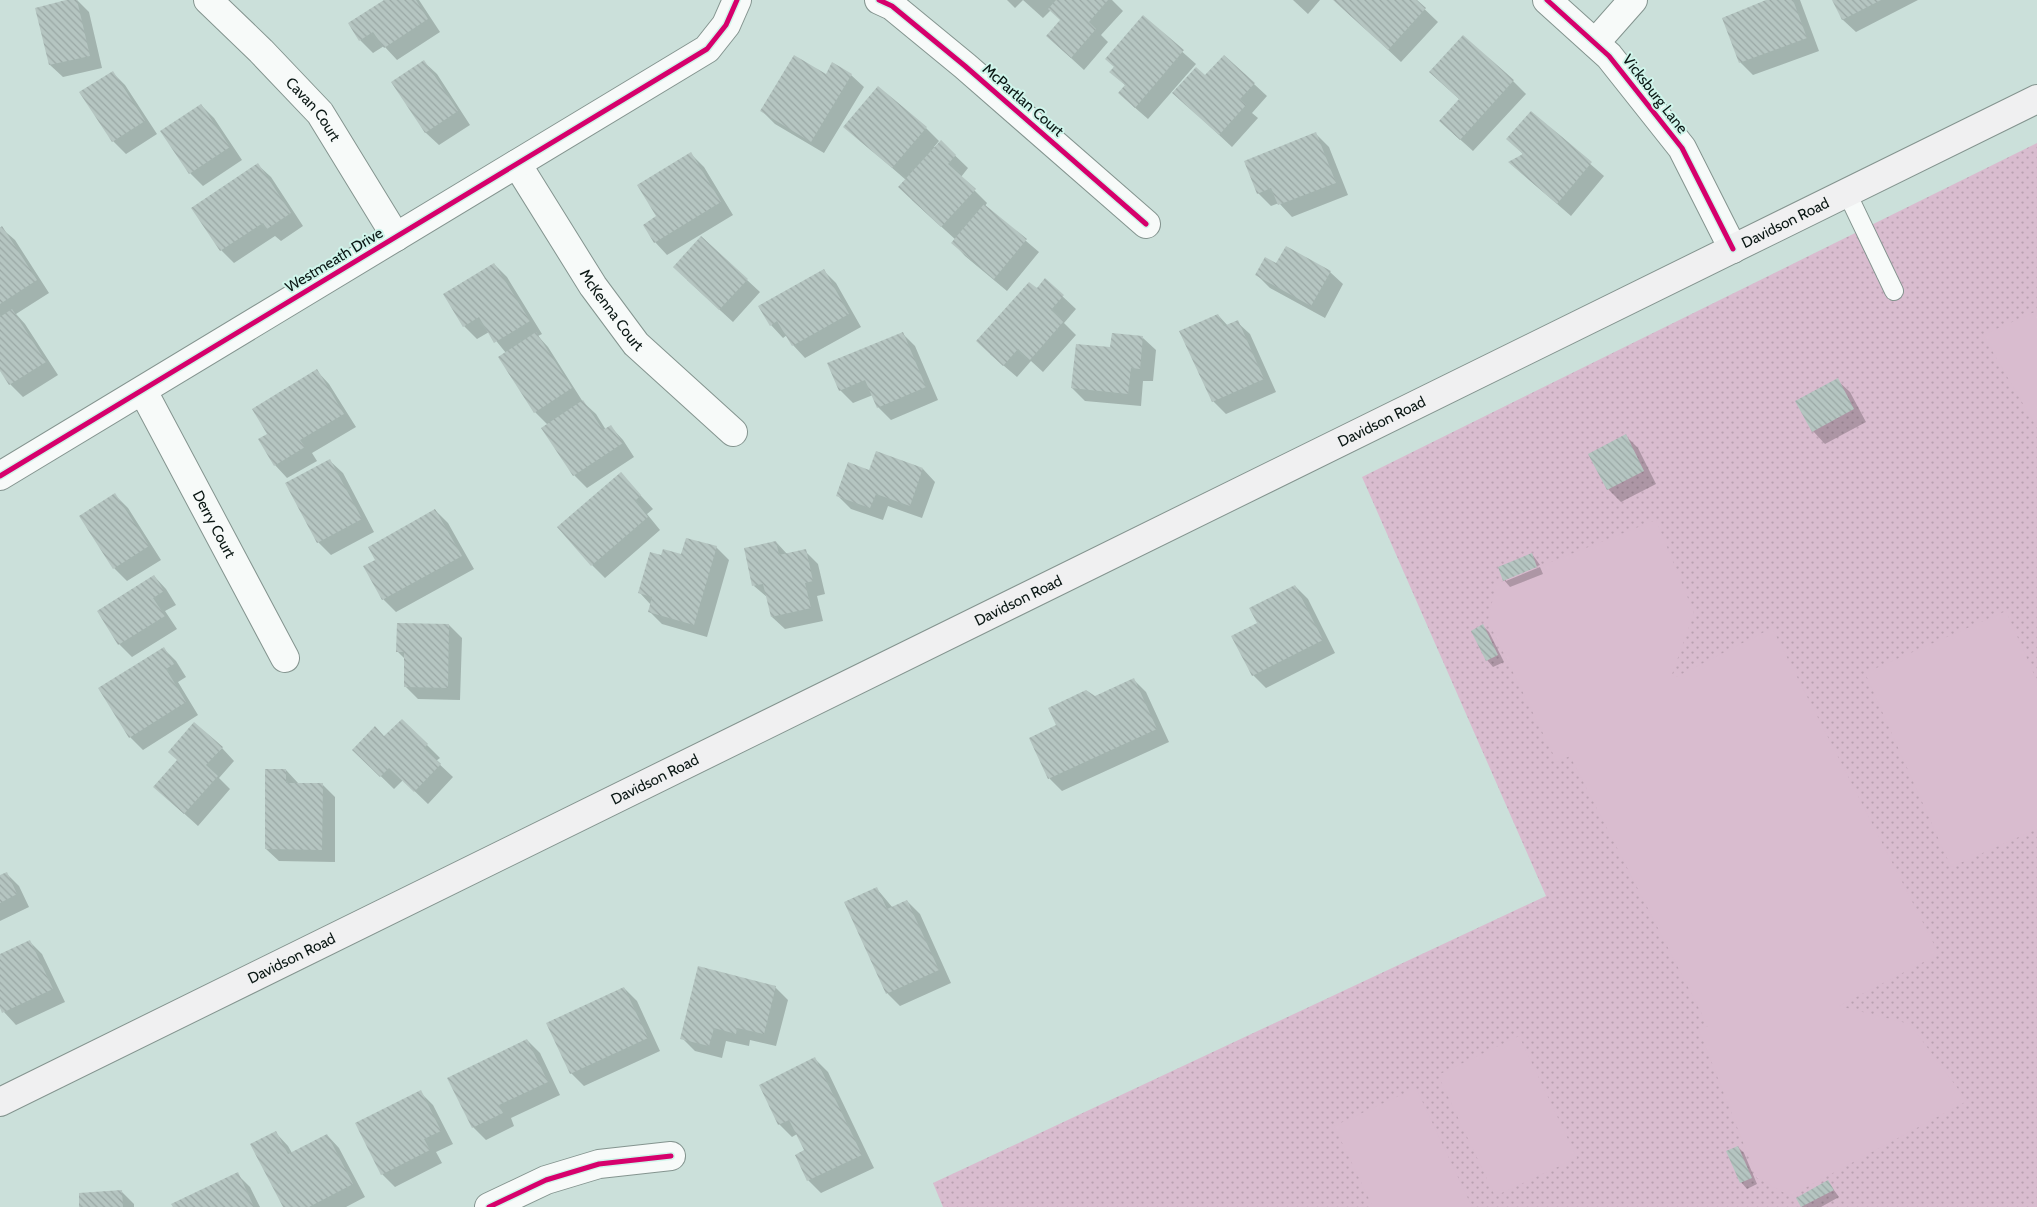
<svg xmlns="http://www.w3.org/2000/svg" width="2037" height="1207" viewBox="0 0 2037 1207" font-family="Cabin,sans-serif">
	<defs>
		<pattern id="park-dots" width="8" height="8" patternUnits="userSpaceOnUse" patternTransform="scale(1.25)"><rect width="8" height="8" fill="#d9bccf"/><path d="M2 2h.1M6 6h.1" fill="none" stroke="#b9a1b1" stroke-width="1.8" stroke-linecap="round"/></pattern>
		<pattern id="building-back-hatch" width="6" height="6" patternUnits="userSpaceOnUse" patternTransform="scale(1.25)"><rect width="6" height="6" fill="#b5c5c1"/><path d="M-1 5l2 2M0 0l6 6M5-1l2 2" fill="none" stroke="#9aa8a5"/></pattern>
	</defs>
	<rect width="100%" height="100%" fill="#cbe0da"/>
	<path fill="url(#park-dots)" d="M 2037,143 L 2037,1207 L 943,1207 L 933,1183 L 1546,896 L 1362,477 Z"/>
	<path fill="#d9bccf" d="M 2037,311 L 2037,428 L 1983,335 Z
		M 1656,520 L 1694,613 L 1670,680 L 1772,628 L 1939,954 L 1839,1006 L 1910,1024 L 1967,1101 L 1790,1196 L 1757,1178 L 1699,1030 L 1708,1026 L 1570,756 L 1557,762 L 1488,621 L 1496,584 Z
		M 2006,611 L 2037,681 L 2037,829 L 1951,867 L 1865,673 Z
		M 1519,1036 L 1577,1158 L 1495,1196 L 1438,1075 Z
		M 1416,1088 L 1472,1207 L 1373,1207 L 1334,1126 Z"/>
	<path fill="#0003" d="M 72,0 L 77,0 L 89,12 L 102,68 L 63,77 L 50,65 Z
		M 386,0 L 419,0 L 440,32 L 397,60 L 384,46 L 373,53 L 360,40 Z
		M 1007,0 L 1023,0 L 1015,8 Z
		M 1023,0 L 1112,0 L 1123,11 L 1101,35 L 1108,42 L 1084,70 L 1047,36 L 1061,20 L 1051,10 L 1043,18 Z
		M 1293,0 L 1320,0 L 1308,14 Z
		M 1335,0 L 1415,0 L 1438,22 L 1401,62 Z
		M 1767,0 L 1800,0 L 1819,51 L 1753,75 L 1740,62 Z
		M 1833,0 L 1918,0 L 1856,32 L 1843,20 Z
		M 1143,17 L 1196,64 L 1148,119 L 1133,106 L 1126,86 L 1111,72 Z
		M 424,62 L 437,74 L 470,125 L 439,145 L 426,133 L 393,82 Z
		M 112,72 L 125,85 L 157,134 L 126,154 L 113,141 L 81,93 Z
		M 1430,72 L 1513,81 L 1526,94 L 1473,151 L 1454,134 L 1460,100 Z
		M 826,75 L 851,75 L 864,87 L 824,153 L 775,124 L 762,111 Z
		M 1205,77 L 1254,84 L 1267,96 L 1252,113 L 1258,118 L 1232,147 L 1174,93 Z
		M 201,105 L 214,118 L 242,160 L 203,186 L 190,173 Z
		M 1531,112 L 1604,176 L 1571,216 L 1510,163 L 1523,154 L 1508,139 Z
		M 845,127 L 926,128 L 939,141 L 934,147 L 936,148 L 941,142 L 968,168 L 961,177 L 987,203 L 985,206 L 1039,252 L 1007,291 L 965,256 L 953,243 L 956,240 L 912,200 L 906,180 Z
		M 1316,134 L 1329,147 L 1348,195 L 1292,217 L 1279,203 L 1271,206 L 1258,193 Z
		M 691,154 L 704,167 L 733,215 L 667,255 L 655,242 L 658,217 Z
		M 258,165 L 271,177 L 303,226 L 281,241 L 275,236 L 234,263 L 221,250 Z
		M 0,227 L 15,240 L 49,293 L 16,314 L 25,324 L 58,375 L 23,397 L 10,384 L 0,368 Z
		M 494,264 L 507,277 L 542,334 L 538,336 L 548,347 L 583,402 L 596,414 L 606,430 L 611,427 L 623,440 L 634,457 L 587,488 L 574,475 L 548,425 L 535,412 L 506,353 L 489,332 L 477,339 L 464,326 Z
		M 1276,265 L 1330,272 L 1343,284 L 1325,318 L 1270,288 L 1257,275 Z
		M 824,271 L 836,283 L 861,327 L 805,358 L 793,345 L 787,335 L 783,338 L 771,325 Z
		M 687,280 L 747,280 L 760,292 L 733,322 Z
		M 1045,280 L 1076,309 L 1064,323 L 1076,335 L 1043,372 L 1031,361 L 1017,377 L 990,354 Z
		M 1218,315 L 1228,326 L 1237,322 L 1250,334 L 1276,392 L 1226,414 L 1213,401 Z
		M 902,333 L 915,346 L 938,400 L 891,420 L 878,407 L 873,395 L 853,403 L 840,390 Z
		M 1143,338 L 1156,350 L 1153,381 L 1143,381 L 1141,406 L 1085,401 L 1072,388 L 1112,348 Z
		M 317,371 L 329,384 L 356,427 L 312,453 L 317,461 L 287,478 L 275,465 L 269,434 Z
		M 1837,380 L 1850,392 L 1866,422 L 1825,444 L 1813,431 Z
		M 1625,435 L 1638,448 L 1656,484 L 1621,502 L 1608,489 Z
		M 330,461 L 343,473 L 374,532 L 331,555 L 318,542 Z
		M 923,469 L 935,482 L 922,518 L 888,506 L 883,520 L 851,509 L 838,496 L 870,471 Z
		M 621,474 L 653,509 L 647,514 L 660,530 L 605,578 L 592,565 Z
		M 115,495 L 128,508 L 161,560 L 127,581 L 114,568 Z
		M 435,510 L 448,523 L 474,569 L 396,612 L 383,599 L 365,567 L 377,560 Z
		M 776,542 L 788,555 L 805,551 L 818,564 L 825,594 L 817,596 L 823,621 L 785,629 L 772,617 L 768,598 L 754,586 Z
		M 716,547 L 729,560 L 707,637 L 662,624 L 649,611 L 651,605 L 640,593 L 662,556 L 682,555 Z
		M 1532,554 L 1540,565 L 1506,579 L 1506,581 L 1540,567 L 1543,574 L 1510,587 L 1504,580 L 1499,567 Z
		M 154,576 L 166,589 L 176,605 L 165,611 L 177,629 L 132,657 L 119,644 L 98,611 Z
		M 1295,586 L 1308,599 L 1335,653 L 1266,688 L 1253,675 L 1258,624 Z
		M 449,625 L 462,638 L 460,700 L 418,699 L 405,686 L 405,659 L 397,651 Z
		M 1483,626 L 1489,632 L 1504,662 L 1493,667 L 1487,660 L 1473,631 Z
		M 163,648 L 176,661 L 186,677 L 178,682 L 198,715 L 143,750 L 130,737 Z
		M 1133,679 L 1146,692 L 1169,742 L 1062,791 L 1050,779 L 1031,738 L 1057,726 Z
		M 402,720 L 440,758 L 436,761 L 453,777 L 428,804 L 403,780 L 394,789 L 354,750 L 384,738 Z
		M 222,748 L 234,761 L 219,778 L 230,789 L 198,826 L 168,799 Z
		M 286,770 L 298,783 L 322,784 L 335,797 L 335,862 L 279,861 L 266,849 Z
		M 6,873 L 19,886 L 29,907 L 0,921 L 0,876 Z
		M 877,889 L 893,908 L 907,901 L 920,914 L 951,983 L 900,1006 L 888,994 L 846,902 Z
		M 29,941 L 42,954 L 65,1002 L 16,1025 L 4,1012 L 0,1005 L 0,955 Z
		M 775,987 L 788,1000 L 776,1046 L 750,1040 L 749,1046 L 726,1041 L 722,1058 L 695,1051 L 682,1038 Z
		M 624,988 L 637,1001 L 660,1051 L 584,1086 L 571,1073 Z
		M 527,1040 L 540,1053 L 560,1095 L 511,1118 L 514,1126 L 486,1140 L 473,1127 Z
		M 815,1059 L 828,1072 L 874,1168 L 821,1193 L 808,1180 L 805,1151 L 797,1134 L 792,1137 L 779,1124 Z
		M 420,1092 L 433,1105 L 453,1144 L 436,1152 L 442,1163 L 395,1187 L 382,1174 Z
		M 276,1133 L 288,1146 L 292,1153 L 327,1135 L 339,1148 L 365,1197 L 346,1207 L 285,1207 Z
		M 1738,1147 L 1744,1153 L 1757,1184 L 1747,1189 L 1741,1182 Z
		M 237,1174 L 250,1187 L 260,1207 L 174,1207 Z
		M 1828,1182 L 1839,1197 L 1821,1207 L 1802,1207 L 1798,1199 Z
		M 121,1191 L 134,1204 L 134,1207 L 81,1207 Z"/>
	<path fill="url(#building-back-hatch)" d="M 66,0 L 77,0 L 90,56 L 49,65 L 35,8 Z
		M 384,0 L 416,0 L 428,19 L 384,48 L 373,32 L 359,41 L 348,23 Z
		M 1056,0 L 1108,0 L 1089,22 L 1096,29 L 1071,58 L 1046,36 L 1060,20 L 1048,9 Z
		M 1333,0 L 1417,0 L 1426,8 L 1388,50 Z
		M 1766,0 L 1793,0 L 1807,38 L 1739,63 L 1722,18 Z
		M 1832,0 L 1881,0 L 1842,20 Z
		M 1143,15 L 1184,50 L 1135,108 L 1118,93 L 1125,85 L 1109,72 L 1114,67 L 1105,59 Z
		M 1463,35 L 1514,80 L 1460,140 L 1439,121 L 1459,99 L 1429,72 Z
		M 794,55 L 826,74 L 832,62 L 852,74 L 811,142 L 760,111 Z
		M 1224,55 L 1255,83 L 1240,99 L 1246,105 L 1219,135 L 1172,93 L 1196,67 L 1205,75 Z
		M 424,60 L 458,111 L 425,133 L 391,82 Z
		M 113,71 L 145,121 L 112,142 L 79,92 Z
		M 878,86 L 927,127 L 892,168 L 843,127 Z
		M 201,104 L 230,147 L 189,174 L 160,131 Z
		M 1531,111 L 1592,162 L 1557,204 L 1508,162 L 1523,154 L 1506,139 Z
		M 1316,132 L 1336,183 L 1278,205 L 1271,188 L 1257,194 L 1244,161 Z
		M 941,140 L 956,155 L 948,164 L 976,189 L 941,227 L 898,187 Z
		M 691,152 L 721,202 L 654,243 L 643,225 L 656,216 L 637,185 Z
		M 258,163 L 291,213 L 267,229 L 263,223 L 220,251 L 191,208 Z
		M 984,204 L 1027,239 L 994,279 L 951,243 Z
		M 2,226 L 37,280 L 0,304 L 0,228 Z
		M 701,236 L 748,279 L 719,310 L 673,267 Z
		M 1286,246 L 1331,271 L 1311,306 L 1255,275 L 1265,257 L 1276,263 Z
		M 494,263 L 530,321 L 494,343 L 479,317 L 463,327 L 443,294 Z
		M 824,269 L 849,314 L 792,346 L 777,321 L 770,326 L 758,306 Z
		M 1045,278 L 1064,295 L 1051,310 L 1064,321 L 1030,360 L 1018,349 L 1003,366 L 976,341 L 1029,282 L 1037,288 Z
		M 12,309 L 46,362 L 9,385 L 0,371 L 0,317 Z
		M 1218,314 L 1224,326 L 1238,320 L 1264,379 L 1212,402 L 1179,331 Z
		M 536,332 L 572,388 L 534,413 L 498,357 Z
		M 903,332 L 926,387 L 877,408 L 865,380 L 839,391 L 827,363 Z
		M 1112,333 L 1143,336 L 1140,369 L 1131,368 L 1128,394 L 1071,388 L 1076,344 L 1110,347 Z
		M 317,369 L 344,414 L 300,440 L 305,447 L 274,466 L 258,439 L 267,434 L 252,409 Z
		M 1838,378 L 1854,409 L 1812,432 L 1795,401 Z
		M 583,400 L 603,430 L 611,425 L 623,443 L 573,476 L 541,428 Z
		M 1626,434 L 1644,471 L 1607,490 L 1588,454 Z
		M 876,451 L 923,468 L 910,506 L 876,494 L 870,508 L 836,496 L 848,462 L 869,470 Z
		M 330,459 L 362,519 L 317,543 L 285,483 Z
		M 621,472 L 641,495 L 635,501 L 648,517 L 591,566 L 557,527 Z
		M 115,493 L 149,546 L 113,569 L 79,516 Z
		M 435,509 L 462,556 L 382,600 L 363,566 L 375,560 L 368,547 Z
		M 686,538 L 717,546 L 694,625 L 648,612 L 652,597 L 638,593 L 650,552 L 661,555 L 663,549 L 681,554 Z
		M 776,541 L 779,555 L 806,549 L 813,581 L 805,583 L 811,608 L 771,617 L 763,584 L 752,586 L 744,548 Z
		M 1532,553 L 1537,567 L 1503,581 L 1498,567 Z
		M 154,575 L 164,591 L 153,598 L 165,616 L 118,645 L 97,611 Z
		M 1295,585 L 1323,640 L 1252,676 L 1231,636 L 1257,623 L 1249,608 Z
		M 397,623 L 449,624 L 448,688 L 404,687 L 404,652 L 396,652 Z
		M 1483,624 L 1498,655 L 1486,661 L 1471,631 Z
		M 164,647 L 174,664 L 166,669 L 186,702 L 129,738 L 98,688 Z
		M 1134,678 L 1157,729 L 1048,779 L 1029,738 L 1056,725 L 1048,708 L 1086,690 L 1095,696 Z
		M 402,719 L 428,744 L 424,748 L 441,764 L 414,792 L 389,768 L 380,777 L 352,750 L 375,726 L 384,736 Z
		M 194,722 L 223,747 L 206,765 L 218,776 L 184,814 L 153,787 L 177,760 L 168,752 Z
		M 265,769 L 286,769 L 286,783 L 323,783 L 322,850 L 265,849 Z
		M 7,872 L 17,894 L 0,903 L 0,875 Z
		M 877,887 L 887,909 L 907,900 L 939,970 L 886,994 L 844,902 Z
		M 30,940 L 53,989 L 2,1013 L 0,1008 L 0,954 Z
		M 698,966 L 776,986 L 764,1034 L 737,1028 L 736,1034 L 714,1028 L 709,1046 L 680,1039 Z
		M 624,987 L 648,1038 L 570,1074 L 546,1023 Z
		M 527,1039 L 548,1082 L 499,1105 L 503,1113 L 472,1128 L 447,1078 Z
		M 815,1057 L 862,1155 L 807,1181 L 795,1155 L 804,1150 L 789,1120 L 778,1125 L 759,1085 Z
		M 421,1090 L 441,1131 L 424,1139 L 430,1150 L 381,1175 L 355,1123 Z
		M 276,1131 L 288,1154 L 327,1134 L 353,1184 L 309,1207 L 283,1207 L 250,1144 Z
		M 1738,1146 L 1752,1178 L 1740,1183 L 1726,1151 Z
		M 238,1172 L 254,1207 L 173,1207 L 171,1204 Z
		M 1828,1180 L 1834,1190 L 1801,1207 L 1796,1198 Z
		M 122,1190 L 123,1207 L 79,1207 L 79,1193 Z"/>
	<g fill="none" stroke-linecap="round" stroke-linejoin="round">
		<defs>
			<path id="service" d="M 1847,193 L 1894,291"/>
			<g id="minor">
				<path id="s1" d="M 208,0 L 261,51 L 320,113 L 396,237"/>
				<path d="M 879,0 L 892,6 L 965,66 L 1146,224"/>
				<path d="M 1547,0 L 1609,56 L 1682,148 L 1733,249"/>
				<path d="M 1595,43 L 1633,0"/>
				<path id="s2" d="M 517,164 L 593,286 L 636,344 L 733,432"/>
				<path id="s3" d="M 143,391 L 285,658"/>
				<path d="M 0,476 L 707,49 L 726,25 L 737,0"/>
				<path d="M 489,1207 L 546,1180 L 599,1164 L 671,1156"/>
			</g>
			<g id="secondary">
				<path id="s4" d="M 0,1102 L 2037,99"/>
			</g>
		</defs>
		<use href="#service" stroke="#84948f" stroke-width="20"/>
		<use href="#minor" stroke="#84948f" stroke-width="30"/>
		<use href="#secondary" stroke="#84948f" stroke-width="30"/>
		<use href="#service" stroke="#f7faf9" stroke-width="18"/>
		<use href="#minor" stroke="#f7faf9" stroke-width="28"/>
		<use href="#secondary" stroke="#f0f0f1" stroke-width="28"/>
		<defs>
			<path id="cycleway" d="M 879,0 L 892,6 L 965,66 L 1146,224
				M 1547,0 L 1609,56 L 1682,148 L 1733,249
				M 0,476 L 707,49 L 726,25 L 737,0
				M 489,1207 L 546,1180 L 599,1164 L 671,1156"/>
		</defs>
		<use href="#cycleway" stroke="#d0f5eb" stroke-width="8"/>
		<use href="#cycleway" stroke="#d6006c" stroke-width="5"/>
	</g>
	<g text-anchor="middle" stroke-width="4" stroke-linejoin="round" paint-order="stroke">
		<g font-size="15" fill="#091613" stroke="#d0f5eb">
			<text transform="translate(1655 94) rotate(52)" y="5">Vicksburg Lane</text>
			<text transform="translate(1023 100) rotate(41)" y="5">McPartlan Court</text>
			<text dy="5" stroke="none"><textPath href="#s1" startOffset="152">Cavan Court</textPath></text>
			<text dy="5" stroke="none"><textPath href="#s4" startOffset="1990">Davidson Road</textPath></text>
			<text transform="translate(334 260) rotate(-31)" y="5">Westmeath Drive</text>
			<text dy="5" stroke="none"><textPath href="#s2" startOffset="174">McKenna Court</textPath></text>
			<text dy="5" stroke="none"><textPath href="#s4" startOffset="1540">Davidson Road</textPath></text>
			<text dy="5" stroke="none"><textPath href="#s3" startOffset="151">Derry Court</textPath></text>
			<text dy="5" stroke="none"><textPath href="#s4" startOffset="1135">Davidson Road</textPath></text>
			<text dy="5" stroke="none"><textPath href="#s4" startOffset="730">Davidson Road</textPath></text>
			<text dy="5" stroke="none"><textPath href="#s4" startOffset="325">Davidson Road</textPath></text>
		</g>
	</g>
</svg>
